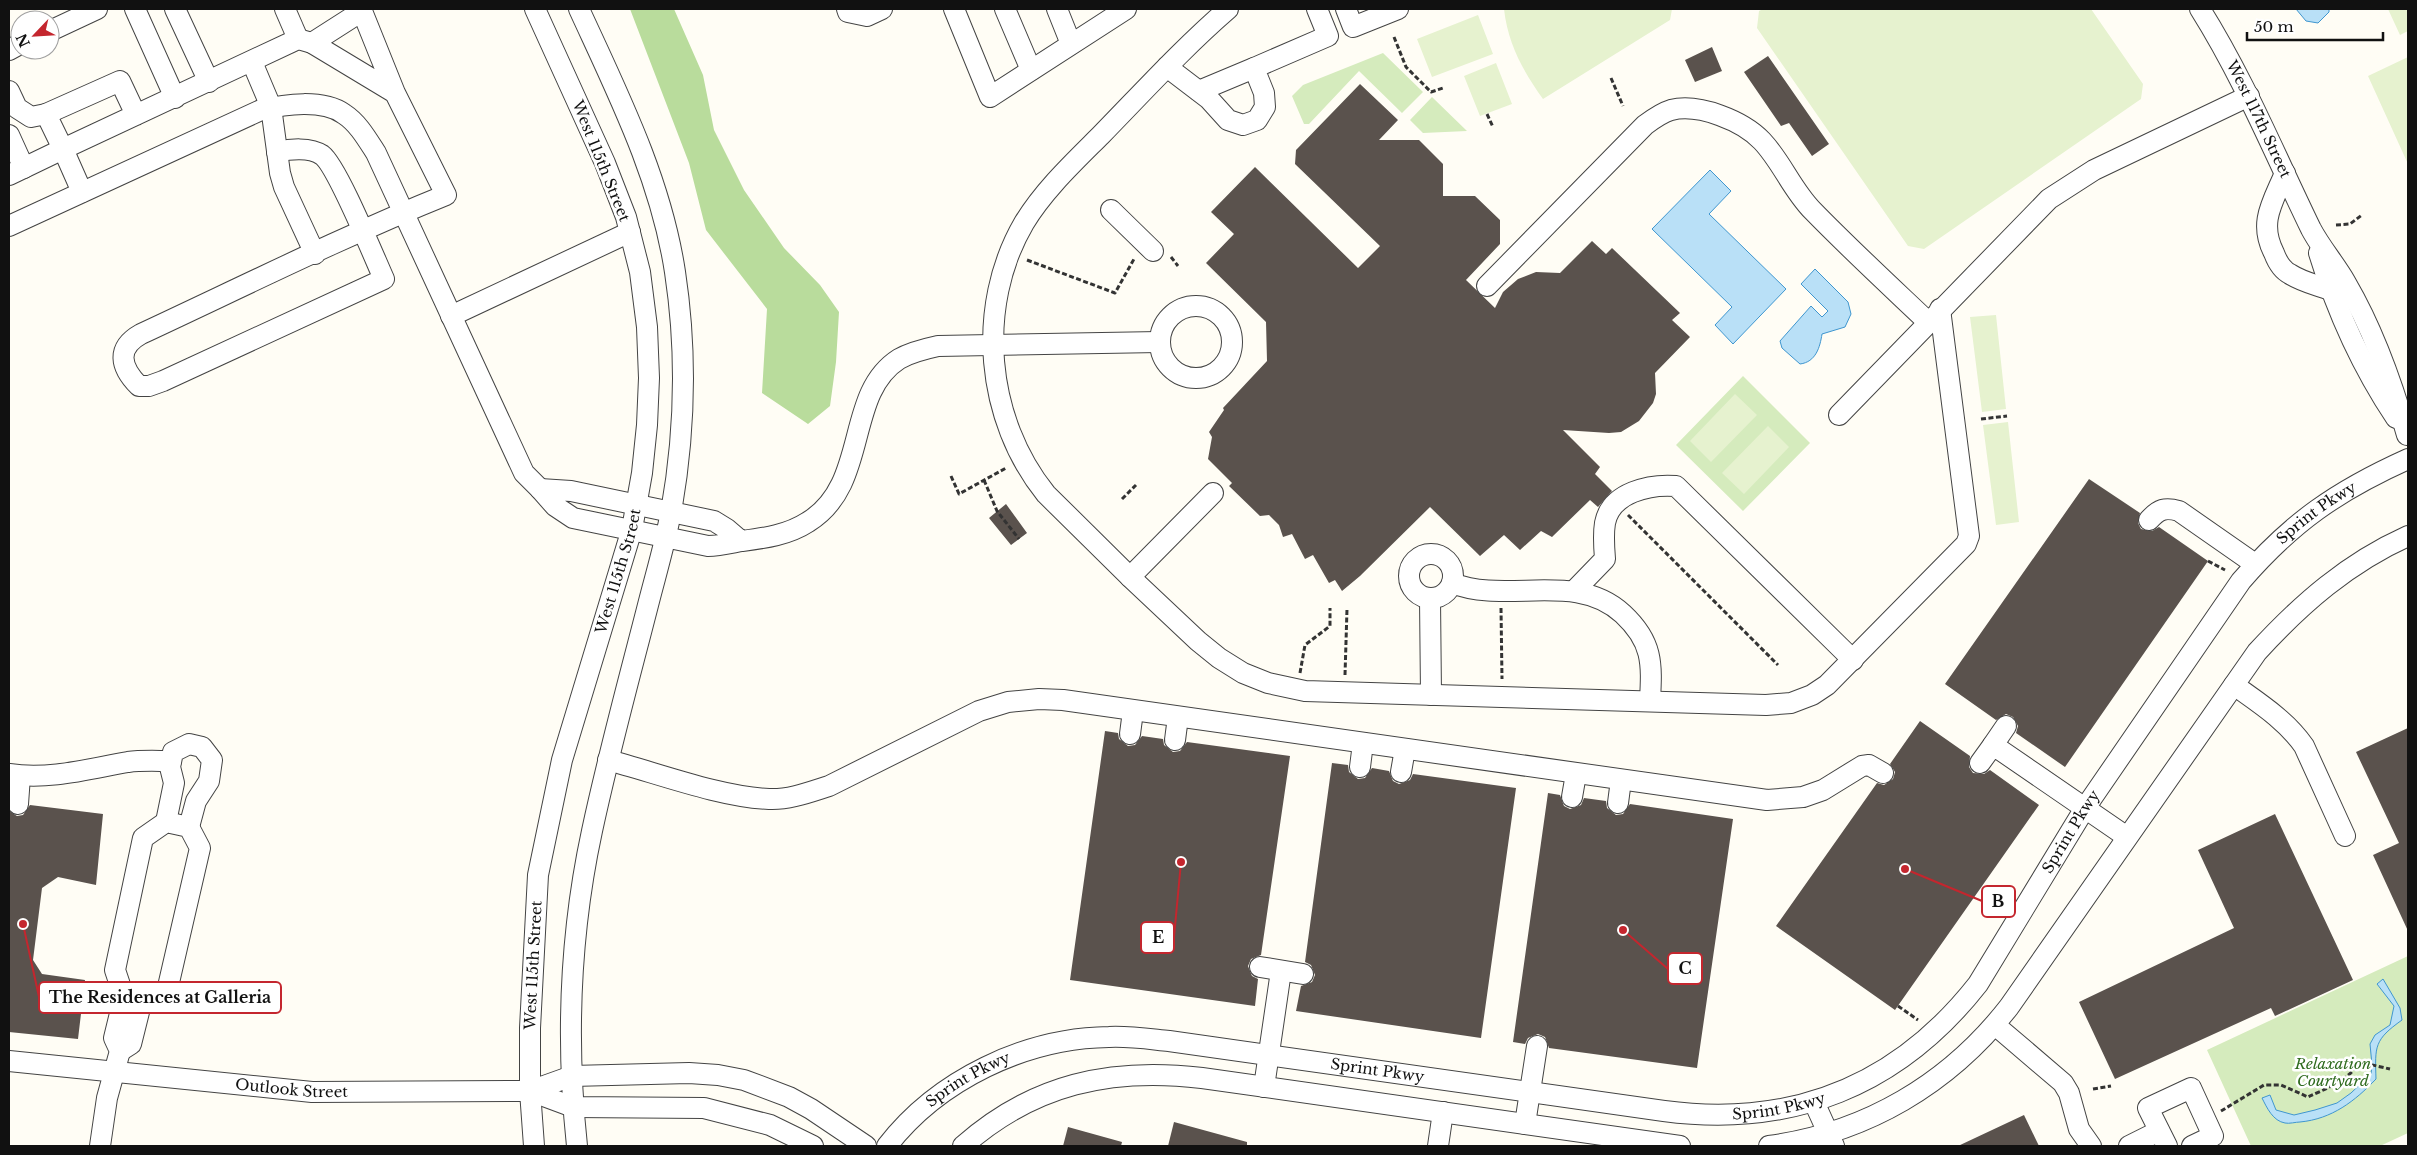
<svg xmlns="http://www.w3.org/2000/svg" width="2417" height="1155" viewBox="0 0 2417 1155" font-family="'Libre Baskerville',serif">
	<rect width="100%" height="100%" fill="#fffdf5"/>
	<path fill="#d5ebbd" d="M 1383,53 L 1423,92 L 1402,113 L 1359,71 L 1309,124 L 1304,124 L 1292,96 L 1303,85 Z
		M 1432,97 L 1467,131 L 1423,133 L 1410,120 Z
		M 1743,376 L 1810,443 L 1743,511 L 1676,445 Z
		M 2408,956 L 2408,1133 L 2380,1146 L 2251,1146 L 2207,1050 Z"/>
	<path fill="#b9dc9c" d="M 630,9 L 674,9 L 703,75 L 714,130 L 744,190 L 784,248 L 820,285 L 839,312 L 836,362 L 830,406 L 808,424 L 762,393 L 767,309 L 706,230 L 689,163 Z"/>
	<path fill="#e6f2cf" d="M 1504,9 L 1672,9 L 1670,20 L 1543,99 C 1523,71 1508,44 1504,9 Z
		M 1763,9 L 2091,9 L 2143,84 L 2141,99 L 1924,249 L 1908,246 L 1757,28 L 1759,11 Z
		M 2388,9 L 2408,9 L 2408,31 L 2400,35 Z
		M 1478,15 L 1493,54 L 1432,77 L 1417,39 Z
		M 2408,57 L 2408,164 L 2368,76 Z
		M 1496,63 L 1512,104 L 1480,116 L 1464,76 Z
		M 1996,315 L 2006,409 L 1982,412 L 1970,317 Z
		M 1735,394 L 1757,415 L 1711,462 L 1690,441 Z
		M 2008,422 L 2019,522 L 1996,525 L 1983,425 Z
		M 1768,426 L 1789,447 L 1744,494 L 1722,473 Z"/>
	<path fill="#b9e0f7" stroke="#3f96cf" d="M 2296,9 L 2329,9 L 2329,12 L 2318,23 L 2306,21 Z
		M 1710,170 L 1731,191 L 1709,214 L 1786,289 L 1733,344 L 1715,325 L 1732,307 L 1652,229 Z
		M 1815,269 L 1848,302 L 1851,314 L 1845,327 L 1822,334 C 1820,347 1816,362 1800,364 L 1782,348 L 1780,341 L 1811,306 L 1822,317 L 1828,311 L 1801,284 Z
		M 2383,979 L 2400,1008 L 2402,1020 C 2374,1040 2375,1046 2376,1079 C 2355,1101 2332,1119 2300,1122 C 2296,1122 2289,1124 2285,1123 C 2273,1121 2267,1108 2262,1098 L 2270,1095 L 2276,1110 L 2294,1115 L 2315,1110 L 2337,1103 L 2351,1093 L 2371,1074 L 2372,1065 L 2370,1044 L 2375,1035 L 2390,1025 L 2394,1006 L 2377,984 Z"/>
	<path fill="#5a524d" d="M 1712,47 L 1722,71 L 1695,82 L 1685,60 Z
		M 1768,56 L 1829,144 L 1812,156 L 1789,123 L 1781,126 L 1744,72 Z
		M 1360,84 L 1398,120 L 1379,140 L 1419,140 L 1443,164 L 1443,196 L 1475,196 L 1500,220 L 1500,244 L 1466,280 L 1495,308 L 1503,292 L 1518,279 L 1536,272 L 1560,273 L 1592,241 L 1606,254 L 1612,248 L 1680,313 L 1672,320 L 1690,337 L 1655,373 L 1656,394 L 1653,403 L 1639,421 L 1621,432 L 1609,433 L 1563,430 L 1600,467 L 1595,474 L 1612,491 L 1598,507 L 1590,500 L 1552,537 L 1541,531 L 1520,550 L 1504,535 L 1480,556 L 1430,507 L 1360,576 L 1342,591 L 1335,580 L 1329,583 L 1313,555 L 1305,559 L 1292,534 L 1283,537 L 1279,525 L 1269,515 L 1260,516 L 1229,486 L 1232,483 L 1208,459 L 1212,437 L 1209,432 L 1224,410 L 1223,408 L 1267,361 L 1266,322 L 1206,263 L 1234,234 L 1211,212 L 1255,167 L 1358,268 L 1380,246 L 1295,164 L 1296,150 Z
		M 2089,479 L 2140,513 L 2138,523 L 2141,529 L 2152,531 L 2159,527 L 2208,561 L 2065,767 L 2016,733 L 2018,726 L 2013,717 L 2006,714 L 1996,720 L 1945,684 Z
		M 1006,504 L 1027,533 L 1011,545 L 989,518 Z
		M 1920,721 L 1970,756 L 1969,767 L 1973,773 L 1984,774 L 1990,770 L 2039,805 L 1895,1010 L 1776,926 L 1877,783 L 1884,785 L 1893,779 L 1895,772 L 1890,764 Z
		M 2408,728 L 2408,931 L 2373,855 L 2399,843 L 2356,752 Z
		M 1105,731 L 1118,733 L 1119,739 L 1128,746 L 1135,745 L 1142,736 L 1163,739 L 1164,745 L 1173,752 L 1180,751 L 1187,742 L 1290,756 L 1261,955 L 1251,959 L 1248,966 L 1252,976 L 1258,979 L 1255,1006 L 1070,980 Z
		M 1332,763 L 1348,765 L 1349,772 L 1358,779 L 1365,778 L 1372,768 L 1389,771 L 1393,781 L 1399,784 L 1410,780 L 1413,774 L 1516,788 L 1481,1038 L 1296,1011 L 1301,986 L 1312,982 L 1315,975 L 1311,965 L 1305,962 Z
		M 1548,793 L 1560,795 L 1564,806 L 1570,809 L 1581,805 L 1584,798 L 1606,801 L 1607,808 L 1616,815 L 1623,814 L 1630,804 L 1733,819 L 1697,1068 L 1549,1048 L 1545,1037 L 1538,1034 L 1528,1038 L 1525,1044 L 1513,1042 Z
		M 30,805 L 103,814 L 96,885 L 58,877 L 42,888 L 33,960 L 42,974 L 85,980 L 78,1039 L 9,1032 L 9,811 L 17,816 L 23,815 Z
		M 2275,814 L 2353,980 L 2275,1016 L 2271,1008 L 2115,1079 L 2079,1002 L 2234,928 L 2198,850 Z
		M 2024,1115 L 2039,1146 L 1958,1146 Z
		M 1174,1122 L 1247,1142 L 1247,1146 L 1168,1146 Z
		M 1068,1127 L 1122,1142 L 1121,1146 L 1063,1146 Z"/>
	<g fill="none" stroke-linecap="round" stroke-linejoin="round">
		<defs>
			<g id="minor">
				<path d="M 135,9 L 175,98"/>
				<path d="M 175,9 L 209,82"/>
				<path d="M 285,9 L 298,39"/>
				<path d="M 847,9 L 848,12 L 867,16 L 882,9"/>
				<path d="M 954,9 L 990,97 L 1126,9"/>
				<path d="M 1005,9 L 1031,70"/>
				<path d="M 1057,9 L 1071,44"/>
				<path d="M 1228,9 C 1183,48 1143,92 1101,135 C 1074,162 1044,190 1024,223 C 975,307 986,420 1046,494 L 1130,577 L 1198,641 L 1219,658 L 1243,673 L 1268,683 L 1305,691 L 1766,705 L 1791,703 L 1812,695 L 1827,685 L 1966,544 L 1969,536 L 1940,309"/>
				<path d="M 1346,9 L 1353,27 L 1398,9"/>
				<path id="s1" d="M 2200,9 C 2244,79 2275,155 2311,229 C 2321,248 2336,265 2346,283 C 2374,331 2392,382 2407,435"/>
				<path d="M 50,31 L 97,9"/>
				<path d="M 9,50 L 20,44"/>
				<path d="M 252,62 L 271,107 L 280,173 L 284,187 L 315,254"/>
				<path d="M 1167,67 L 1209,99 L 1228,120 L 1243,125 L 1257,120 L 1265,107 L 1264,93 L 1254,68 L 1328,36 L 1317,9"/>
				<path d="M 9,91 L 17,108 L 31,117 L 46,114"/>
				<path d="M 1199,91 L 1254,68"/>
				<path d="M 136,115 L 120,81 L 46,114 L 63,149 L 298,39 L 312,43"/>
				<path d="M 9,135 L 24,168"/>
				<path d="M 277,152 C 290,149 310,147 322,155 C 337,166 374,257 384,279 L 163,381 L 149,386 L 139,386 C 120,367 116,348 141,334 C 242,287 342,237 446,195 L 395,93 L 362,11 L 312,43 L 395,93"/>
				<path d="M 2285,173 C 2273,202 2258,222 2274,253 C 2277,261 2282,270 2290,274 C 2302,282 2317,285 2330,290"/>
				<path d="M 9,175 L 63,149 L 82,192"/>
				<path d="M 1111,210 L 1153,251"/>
				<path d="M 9,226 L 261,110 C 285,104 323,99 344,114 C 358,123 367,139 376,153 L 524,473 L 540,489"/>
				<path d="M 2319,253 C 2337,312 2362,367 2396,418"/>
				<path d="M 1487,286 L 1645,125 C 1653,119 1661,113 1671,110 C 1699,103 1743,121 1762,141 C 1782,162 1792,190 1813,211 C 1850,249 1889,285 1928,322"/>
				<circle cx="1196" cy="342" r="36"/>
				<path d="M 451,316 L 630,232"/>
				<path d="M 1839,415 L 2049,199 L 2094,170 L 2249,96"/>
				<path d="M 2149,520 C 2159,509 2165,507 2179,511 L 2255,564"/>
				<path d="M 741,541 L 727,529 L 714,521 L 571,491 L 540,489 L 555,506 L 573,518 L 708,546 C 720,546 731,543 742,541 C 765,538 788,535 808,522 C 870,484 844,394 899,359 C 911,352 924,349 938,346 L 1159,342"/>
				<circle cx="1431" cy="576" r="22"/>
				<path d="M 1130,577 L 1213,493"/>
				<path d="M 1452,583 C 1507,605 1576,570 1623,614 C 1653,642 1652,663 1650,701"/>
				<path d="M 1574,591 L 1605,559 C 1604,547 1603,535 1605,523 C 1611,492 1650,484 1676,486 L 1853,660"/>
				<path d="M 1430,599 L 1431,695"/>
				<path d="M 2234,685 C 2259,703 2286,720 2304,746 L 2345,836"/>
				<path d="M 1130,734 L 1133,711"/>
				<path d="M 1175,740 L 1178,717"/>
				<path d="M 1993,745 L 2006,726"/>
				<path d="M 608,760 C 657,773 720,797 769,799 C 789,800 810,792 829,786 L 979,711 L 1008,702 L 1039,699 L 1063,700 L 1767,800 L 1803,797 L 1823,790 L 1862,766 L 1869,765 L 1883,773"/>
				<path d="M 1980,763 L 1993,745 L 2127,837"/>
				<path d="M 1360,767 L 1363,743"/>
				<path d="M 1401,772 L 1405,749"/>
				<path d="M 9,774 C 50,780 88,769 128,762 C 142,760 157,761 171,761"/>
				<path d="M 1572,797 L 1576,774"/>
				<path d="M 1618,803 L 1621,780"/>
				<path d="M 18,804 L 20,776"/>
				<path d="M 166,822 L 174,783 L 170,767 L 173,752 L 189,744 L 202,747 L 212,760 L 209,781 L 196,801 L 189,827"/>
				<path d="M 1260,967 L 1303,974"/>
				<path d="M 1995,1025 L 2063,1083 L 2069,1093 L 2079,1129 L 2091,1146"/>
				<path d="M 120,1051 L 131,1044 L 141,1004"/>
				<path id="s2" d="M 9,1061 L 312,1092 L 530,1091 L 572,1076 L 689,1073 L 718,1075 L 744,1080 L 789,1097 L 811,1109 L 866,1146"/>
				<path d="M 1264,1087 L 1281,971"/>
				<path d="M 530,1091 L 573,1107 L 704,1108 L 770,1125 L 813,1146"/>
				<path d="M 1814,1102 L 1834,1146"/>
				<path d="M 1525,1124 L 1537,1046"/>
				<path d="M 100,1146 L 107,1098 L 120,1051 L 114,1038 L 124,997 L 115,970 L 143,838 L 166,822 L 189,827 L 200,848 L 167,991 L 141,1004 L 124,997"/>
				<path id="s3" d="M 534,1146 L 530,1091 L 530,1028 L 538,875 L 562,760 L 632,529 L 642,473 L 647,425 L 649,378 L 647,327 L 640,272 L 626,217 L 605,163 L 535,9"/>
				<path d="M 577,1146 C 566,1042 570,933 592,831 C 608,756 628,683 647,609 C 655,577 665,544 671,512 C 685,433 687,351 675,272 C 661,179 618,94 579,9"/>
				<path id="s4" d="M 887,1146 C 938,1080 1025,1038 1109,1037 C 1129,1036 1149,1039 1169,1041 L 1664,1111 C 1792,1128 1898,1086 1978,984 L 2085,808 L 2241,581 C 2292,522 2337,491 2408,459"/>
				<path d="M 963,1146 C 1033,1084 1111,1067 1202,1078 L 1680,1146"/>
				<path d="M 1438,1146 L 1443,1112"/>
				<path d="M 1769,1146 C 1866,1133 1949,1084 2009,1007 L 2257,652 C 2302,603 2348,563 2408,536"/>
				<path d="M 2129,1146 L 2159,1131"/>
				<path d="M 2167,1146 L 2148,1108 L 2191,1088 L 2213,1136 L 2192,1146"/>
			</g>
		</defs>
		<use href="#minor" stroke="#444" stroke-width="22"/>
		<path stroke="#333" stroke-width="3" stroke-dasharray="5 2.5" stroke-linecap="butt" d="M 1394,37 L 1406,67 L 1431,92 L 1443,88
			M 1611,78 L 1623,106
			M 1487,114 L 1493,127
			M 2336,225 L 2350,224 L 2362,215
			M 1171,257 L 1178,266
			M 1027,260 L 1115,293 L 1134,259
			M 1981,419 L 2007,416
			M 951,476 L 959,494 L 1006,468
			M 984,480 L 997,511 L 1019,539
			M 1122,499 L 1136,485
			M 1628,515 L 1778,665
			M 2208,561 L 2225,570
			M 1501,608 L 1502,679
			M 1300,673 L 1305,645 L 1330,626 L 1330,608
			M 1345,675 L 1347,609
			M 1898,1006 L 1918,1020
			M 2093,1089 L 2111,1086
			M 2221,1111 L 2264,1085 L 2281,1085 L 2308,1097 C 2325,1089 2350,1080 2359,1062 L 2390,1069"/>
		<use href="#minor" stroke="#fff" stroke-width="20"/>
	</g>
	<g text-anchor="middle" stroke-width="5" stroke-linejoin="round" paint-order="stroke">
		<g font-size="15" fill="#111" stroke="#fff">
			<text dy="5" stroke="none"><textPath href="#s1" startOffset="125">West 117th Street</textPath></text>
			<text transform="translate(601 161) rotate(68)" y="5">West 115th Street</text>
			<text dy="5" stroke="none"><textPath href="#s4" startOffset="1755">Sprint Pkwy</textPath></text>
			<text dy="5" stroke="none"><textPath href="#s3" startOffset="586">West 115th Street</textPath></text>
			<text dy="5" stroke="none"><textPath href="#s4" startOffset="1350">Sprint Pkwy</textPath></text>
			<text dy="5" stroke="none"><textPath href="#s3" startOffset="181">West 115th Street</textPath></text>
			<text dy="5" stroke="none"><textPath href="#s4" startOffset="526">Sprint Pkwy</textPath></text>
			<text dy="5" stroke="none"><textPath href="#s4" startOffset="106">Sprint Pkwy</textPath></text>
			<text dy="5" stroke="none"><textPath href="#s2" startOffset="284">Outlook Street</textPath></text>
			<text dy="5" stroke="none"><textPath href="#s4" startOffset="931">Sprint Pkwy</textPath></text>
		</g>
		<g font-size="15" font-style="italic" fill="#2f6b1f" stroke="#fff">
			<text x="2333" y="1069">Relaxation<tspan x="2333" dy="17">Courtyard</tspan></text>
		</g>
	</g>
	<path fill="none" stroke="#c4262e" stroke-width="2" d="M1905 869L1982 901M1181 862L1174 937M1623 930L1668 969M23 924L39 997"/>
	<g fill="#c4262e" stroke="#fff" stroke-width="2">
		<circle cx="1905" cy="869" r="5"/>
		<circle cx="1181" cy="862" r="5"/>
		<circle cx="1623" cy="930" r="5"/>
		<circle cx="23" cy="924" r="5"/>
	</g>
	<g fill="#fff" stroke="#c4262e" stroke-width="2">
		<rect x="1982" y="886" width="33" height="31" rx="5"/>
		<rect x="1141" y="922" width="33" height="31" rx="5"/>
		<rect x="1668" y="953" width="34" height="31" rx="5"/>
		<rect x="39" y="982" width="242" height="31" rx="5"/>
	</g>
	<g font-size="16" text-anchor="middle" font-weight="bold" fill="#111">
		<text x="1998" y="907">B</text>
		<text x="1158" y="943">E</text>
		<text x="1685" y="974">C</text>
		<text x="160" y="1003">The Residences at Galleria</text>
	</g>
	<rect width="2417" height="1155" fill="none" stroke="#111111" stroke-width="20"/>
	<g transform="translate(35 35) rotate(245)"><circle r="24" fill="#ffffff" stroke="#a0a0a0"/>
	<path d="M0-4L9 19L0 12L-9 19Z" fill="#c4262e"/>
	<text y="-8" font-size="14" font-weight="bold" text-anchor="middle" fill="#111111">N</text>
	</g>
	<path d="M2247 32v8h136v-8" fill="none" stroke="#111111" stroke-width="2.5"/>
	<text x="2254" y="32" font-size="15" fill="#111111" stroke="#ffffff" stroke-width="4" paint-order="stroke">50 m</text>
</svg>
